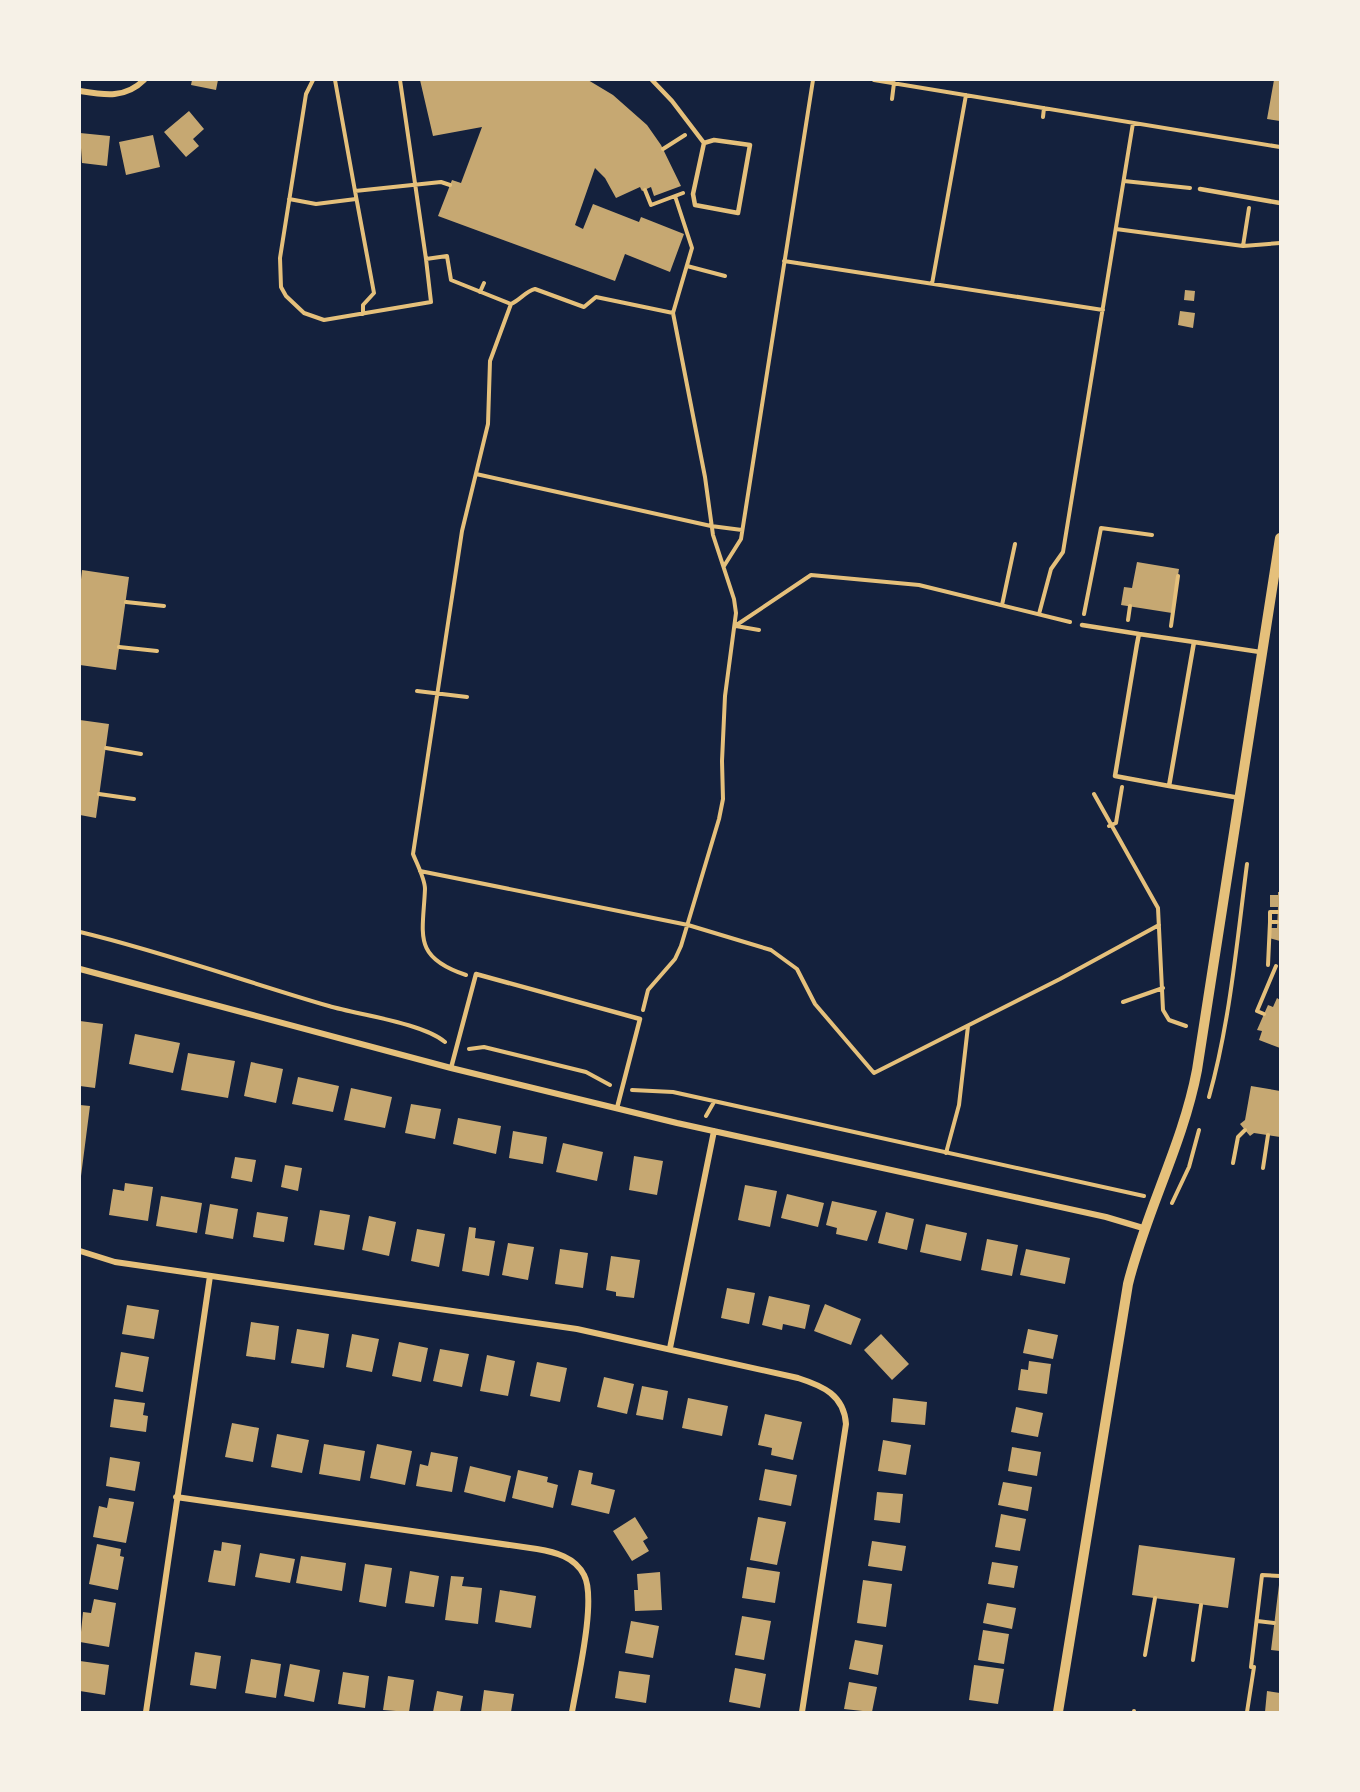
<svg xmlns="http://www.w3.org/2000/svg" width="1360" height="1792" viewBox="0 0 1360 1792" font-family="Poppins,sans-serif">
	<rect width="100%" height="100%" fill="#14213d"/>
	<path fill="#c6a872" d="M 192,80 L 218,80 L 216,90 L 191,85 Z
		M 420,80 L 588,80 L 613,95 L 647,125 L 661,145 L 681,186 L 654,196 L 651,187 L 642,191 L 640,187 L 616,198 L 605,178 L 595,168 L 575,225 L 583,229 L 593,204 L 639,222 L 641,217 L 684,234 L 670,272 L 625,254 L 615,281 L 438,216 L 452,180 L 461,183 L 482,127 L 433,136 Z
		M 1274,80 L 1280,80 L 1280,121 L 1267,119 Z
		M 189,111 L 204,129 L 193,139 L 199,146 L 186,157 L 164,132 Z
		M 80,133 L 110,136 L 107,166 L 82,163 Z
		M 153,135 L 160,167 L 126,175 L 119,142 Z
		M 1185,290 L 1195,291 L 1194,301 L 1184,300 Z
		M 1180,311 L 1195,313 L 1193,328 L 1178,325 Z
		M 1137,562 L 1179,569 L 1172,613 L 1121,605 L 1124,587 L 1132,588 Z
		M 82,570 L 129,577 L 116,670 L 80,665 L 80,589 Z
		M 80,720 L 109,724 L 96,818 L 80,815 Z
		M 1278,892 L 1280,892 L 1280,941 L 1269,938 L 1270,928 L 1277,928 L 1278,907 L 1270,907 L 1270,895 L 1278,895 Z
		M 1277,998 L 1280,1000 L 1280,1048 L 1259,1040 L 1262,1031 L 1257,1030 L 1268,1005 L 1273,1007 Z
		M 80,1021 L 103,1024 L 95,1088 L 80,1086 Z
		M 135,1034 L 180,1043 L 173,1073 L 129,1064 Z
		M 188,1053 L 235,1061 L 228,1098 L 181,1090 Z
		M 251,1062 L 283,1069 L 276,1103 L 244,1096 Z
		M 298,1077 L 339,1086 L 333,1112 L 292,1104 Z
		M 1251,1086 L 1280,1091 L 1280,1137 L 1254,1133 L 1250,1136 L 1240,1124 L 1245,1120 Z
		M 351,1088 L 392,1097 L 385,1128 L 344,1120 Z
		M 411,1104 L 441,1109 L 435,1139 L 405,1133 Z
		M 80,1105 L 90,1106 L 81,1176 L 80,1176 Z
		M 458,1118 L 501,1126 L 496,1154 L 453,1144 Z
		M 513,1131 L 547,1137 L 543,1164 L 509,1158 Z
		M 563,1143 L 603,1152 L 597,1181 L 556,1172 Z
		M 634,1156 L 663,1161 L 657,1195 L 629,1190 Z
		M 235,1157 L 256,1160 L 252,1182 L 231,1178 Z
		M 285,1165 L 302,1168 L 298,1191 L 281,1187 Z
		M 125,1183 L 153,1187 L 148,1221 L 109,1215 L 113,1189 L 124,1191 Z
		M 745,1185 L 777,1191 L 770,1227 L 738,1220 Z
		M 787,1194 L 824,1203 L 818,1227 L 781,1218 Z
		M 161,1196 L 202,1203 L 197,1233 L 156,1226 Z
		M 832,1201 L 877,1211 L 867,1241 L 836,1234 L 837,1228 L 826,1225 Z
		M 210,1204 L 238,1209 L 233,1239 L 205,1234 Z
		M 320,1210 L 350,1215 L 344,1250 L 314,1245 Z
		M 257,1212 L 288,1217 L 284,1242 L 253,1237 Z
		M 886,1212 L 914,1219 L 907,1250 L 878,1243 Z
		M 369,1216 L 396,1222 L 389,1256 L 362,1250 Z
		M 926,1224 L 967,1233 L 961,1261 L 920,1252 Z
		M 469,1227 L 476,1228 L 475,1238 L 495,1241 L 489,1276 L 462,1271 Z
		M 417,1229 L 445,1234 L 439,1267 L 411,1261 Z
		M 987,1239 L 1018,1245 L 1012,1276 L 981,1270 Z
		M 508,1243 L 534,1247 L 528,1280 L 502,1275 Z
		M 560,1249 L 588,1253 L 583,1288 L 555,1284 Z
		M 1026,1249 L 1070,1258 L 1065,1284 L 1020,1275 Z
		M 611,1256 L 640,1260 L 634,1298 L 616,1296 L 616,1292 L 606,1290 Z
		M 727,1288 L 755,1293 L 749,1324 L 721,1318 Z
		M 769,1296 L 810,1305 L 805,1329 L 783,1324 L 782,1330 L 762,1325 Z
		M 825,1304 L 861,1319 L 851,1345 L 814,1331 Z
		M 127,1305 L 159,1310 L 154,1339 L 122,1334 Z
		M 251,1322 L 279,1326 L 275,1360 L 246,1356 Z
		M 297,1329 L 329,1334 L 324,1368 L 291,1363 Z
		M 1028,1329 L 1058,1335 L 1053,1359 L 1023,1353 Z
		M 352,1334 L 379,1339 L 372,1372 L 346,1367 Z
		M 881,1334 L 909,1364 L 892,1380 L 864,1350 Z
		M 399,1342 L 428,1348 L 421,1382 L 392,1376 Z
		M 440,1349 L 469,1354 L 462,1387 L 433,1381 Z
		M 121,1352 L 149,1357 L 143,1392 L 115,1387 Z
		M 487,1355 L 515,1361 L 508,1396 L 480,1391 Z
		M 1029,1361 L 1051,1364 L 1047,1394 L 1018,1390 L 1021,1369 L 1028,1370 Z
		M 537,1362 L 567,1368 L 560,1402 L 530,1396 Z
		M 604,1377 L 634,1384 L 627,1414 L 597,1407 Z
		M 642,1386 L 668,1391 L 663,1420 L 636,1415 Z
		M 688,1398 L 728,1406 L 722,1436 L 682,1428 Z
		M 893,1398 L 927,1402 L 925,1425 L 891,1422 Z
		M 114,1399 L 145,1403 L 143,1415 L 148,1416 L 146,1432 L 110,1427 Z
		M 1016,1407 L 1043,1413 L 1038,1437 L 1011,1432 Z
		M 765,1414 L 802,1422 L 793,1460 L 771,1455 L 772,1448 L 758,1445 Z
		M 232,1423 L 259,1428 L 253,1462 L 225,1457 Z
		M 277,1434 L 309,1440 L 302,1473 L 271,1467 Z
		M 883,1440 L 911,1445 L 906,1475 L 878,1471 Z
		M 324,1444 L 365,1451 L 360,1481 L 319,1474 Z
		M 377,1444 L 412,1451 L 405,1485 L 370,1478 Z
		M 1012,1447 L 1041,1452 L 1037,1476 L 1008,1471 Z
		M 431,1452 L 458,1457 L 452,1492 L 416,1486 L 420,1464 L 428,1466 Z
		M 110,1457 L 140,1462 L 135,1491 L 106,1486 Z
		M 470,1466 L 511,1476 L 505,1502 L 464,1492 Z
		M 765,1469 L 797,1475 L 791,1506 L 759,1500 Z
		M 518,1470 L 548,1477 L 547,1482 L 558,1485 L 553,1508 L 512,1498 Z
		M 579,1470 L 593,1473 L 591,1484 L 615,1490 L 609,1514 L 571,1505 Z
		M 1003,1482 L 1032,1487 L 1028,1511 L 998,1505 Z
		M 877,1492 L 903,1494 L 900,1523 L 874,1520 Z
		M 109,1498 L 134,1502 L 126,1543 L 93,1537 L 99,1506 L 107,1508 Z
		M 1001,1514 L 1026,1519 L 1020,1551 L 995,1547 Z
		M 635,1517 L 648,1538 L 643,1541 L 649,1551 L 632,1561 L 613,1531 Z
		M 758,1517 L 786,1522 L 777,1565 L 750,1560 Z
		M 872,1541 L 906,1546 L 902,1571 L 868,1566 Z
		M 222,1542 L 241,1545 L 235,1586 L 208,1582 L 214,1550 L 221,1551 Z
		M 97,1544 L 121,1549 L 120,1556 L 124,1557 L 118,1590 L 89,1584 Z
		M 1139,1545 L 1235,1558 L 1228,1608 L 1132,1595 Z
		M 260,1553 L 295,1559 L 290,1583 L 255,1577 Z
		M 301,1556 L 346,1563 L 342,1591 L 296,1583 Z
		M 992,1562 L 1018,1566 L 1014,1588 L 988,1584 Z
		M 365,1564 L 392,1568 L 386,1607 L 359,1602 Z
		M 747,1567 L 780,1572 L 775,1603 L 742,1598 Z
		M 410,1571 L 439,1576 L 434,1607 L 405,1603 Z
		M 660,1572 L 662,1610 L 635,1611 L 634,1590 L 638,1590 L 637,1574 Z
		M 451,1576 L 464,1577 L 462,1586 L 482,1588 L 478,1624 L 445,1620 Z
		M 863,1580 L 892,1584 L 886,1627 L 857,1623 Z
		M 1279,1585 L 1280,1585 L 1280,1651 L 1271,1650 Z
		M 500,1590 L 536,1596 L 531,1628 L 495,1622 Z
		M 94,1599 L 116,1603 L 109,1647 L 80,1642 L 83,1612 L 91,1613 Z
		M 987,1603 L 1016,1608 L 1012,1629 L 983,1623 Z
		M 742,1616 L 771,1621 L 764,1660 L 735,1655 Z
		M 631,1621 L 659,1626 L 653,1658 L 625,1653 Z
		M 983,1630 L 1009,1634 L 1004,1664 L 978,1660 Z
		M 855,1640 L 883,1645 L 878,1675 L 849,1669 Z
		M 195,1652 L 221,1656 L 216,1689 L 190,1685 Z
		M 251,1659 L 281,1664 L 276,1698 L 245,1693 Z
		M 80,1661 L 109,1665 L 105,1695 L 80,1691 Z
		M 290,1664 L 320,1670 L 314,1702 L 284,1696 Z
		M 974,1665 L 1004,1669 L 998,1704 L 969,1700 Z
		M 735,1668 L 766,1674 L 760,1708 L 729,1702 Z
		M 619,1671 L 650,1675 L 646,1703 L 615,1698 Z
		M 343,1672 L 369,1676 L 365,1708 L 338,1704 Z
		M 388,1676 L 414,1680 L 409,1712 L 383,1710 Z
		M 849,1682 L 877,1687 L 872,1712 L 844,1709 Z
		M 484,1690 L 514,1694 L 511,1712 L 481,1712 Z
		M 437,1691 L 463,1696 L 460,1712 L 433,1712 Z
		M 1267,1691 L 1280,1693 L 1280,1712 L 1265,1712 Z"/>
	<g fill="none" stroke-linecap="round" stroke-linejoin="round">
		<path stroke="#e5c07b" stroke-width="4" d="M 313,80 L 306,94 L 280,258 L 281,287 L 286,296 L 304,313 L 324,320 L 431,302 L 426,259
			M 335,80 L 355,191 L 441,182 L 450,185
			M 400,80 L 426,259 L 447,256 L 451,280 L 511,304 L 490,361 L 488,424 L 462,531 L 413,854 C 417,864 425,879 425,889 C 423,935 412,957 466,975
			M 874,80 L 1280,147
			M 892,99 L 894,83
			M 1043,117 L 1044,108
			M 663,149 L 685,135
			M 1124,181 L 1190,188
			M 645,190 L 651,205 L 675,196
			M 355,191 L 374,293 L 363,305 L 363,314
			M 289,199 L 316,204 L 356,199
			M 1116,229 L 1243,246 L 1249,208
			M 1243,246 L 1280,243
			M 784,261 L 1103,310
			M 687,266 L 725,276
			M 932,284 L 966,95
			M 480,292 L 484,283
			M 511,304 C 520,300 526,291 535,289 L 584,307 L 596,297 L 673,313 L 692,248 L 675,196 L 683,193
			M 476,474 L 711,526 L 742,530
			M 724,566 L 741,539 L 813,80
			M 126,602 L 164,606
			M 1002,605 L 1015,544
			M 1039,614 L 1051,569 L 1063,552 L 1133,123
			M 1084,614 L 1101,528 L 1152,535
			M 1128,620 L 1130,606
			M 735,626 L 811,575 L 919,585 L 1070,622
			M 736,626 L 759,630
			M 1171,626 L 1178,576
			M 119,647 L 157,651
			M 417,691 L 467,697
			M 106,748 L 141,754
			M 99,794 L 134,799
			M 1094,794 L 1158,908 L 1163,1010 L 1169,1020 L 1186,1026
			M 1109,826 L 1116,823 L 1122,787
			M 420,871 L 688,925 L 771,950 L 797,969 L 815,1004 L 874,1073 L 1060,979 L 1159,925
			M 1277,922 L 1270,922 L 1270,912 L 1278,912
			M 80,932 C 164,952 246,982 329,1006 C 359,1015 423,1023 445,1042
			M 1268,965 L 1270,922
			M 1123,1002 L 1163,988
			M 643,1010 L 648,990 L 675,959 L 681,946 L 719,819 L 723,799 L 722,761 L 725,696 L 736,613 L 734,599 L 713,535 L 705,477 L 673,313
			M 1264,1014 L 1257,1011 L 1276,966
			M 469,1049 L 484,1047 L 586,1072 L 610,1085
			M 632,1090 L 673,1092 L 1144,1196
			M 1209,1097 C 1230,1022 1237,941 1247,864
			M 706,1116 L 714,1102
			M 946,1153 L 959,1105 L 968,1026
			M 1233,1163 L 1238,1137 L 1245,1130
			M 1263,1168 L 1268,1135
			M 1172,1203 L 1189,1167 L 1199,1130
			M 1257,1621 L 1274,1623
			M 1145,1655 L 1155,1598
			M 1193,1660 L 1201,1605
			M 1251,1667 L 1262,1575 L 1280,1576
			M 1134,1712 L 1134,1711
			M 1247,1712 L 1254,1667"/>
		<path stroke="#e5c07b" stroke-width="4.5" d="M 652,80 L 672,101 L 704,143 L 693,194 L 695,205 L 738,213 L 750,145 L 714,140 L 704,143
			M 1200,189 L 1280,203
			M 1082,625 L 1139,634
			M 1169,786 L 1115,776 L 1137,644 L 1139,634 L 1194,642
			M 1240,798 L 1169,786 L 1194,642 L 1260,652
			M 451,1068 L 476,974 L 640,1019 L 617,1108"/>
		<path stroke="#e5c07b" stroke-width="6" d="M 80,91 C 104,95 125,99 144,80
			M 80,969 L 451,1068 L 677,1123 L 1106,1217 L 1143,1228
			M 80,1251 L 115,1262 L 577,1329 L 798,1378 C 823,1386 844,1395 846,1424 L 802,1712
			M 670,1348 L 714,1131
			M 176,1497 L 537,1549 C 555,1552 575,1557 584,1575 C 597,1599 577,1682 572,1712
			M 146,1712 L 210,1276"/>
		<path stroke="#e5c07b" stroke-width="10" d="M 1058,1712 L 1128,1284 C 1146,1211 1183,1144 1197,1070 L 1280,538"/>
	</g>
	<rect width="1360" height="1792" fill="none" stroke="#f6f1e7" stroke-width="162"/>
</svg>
